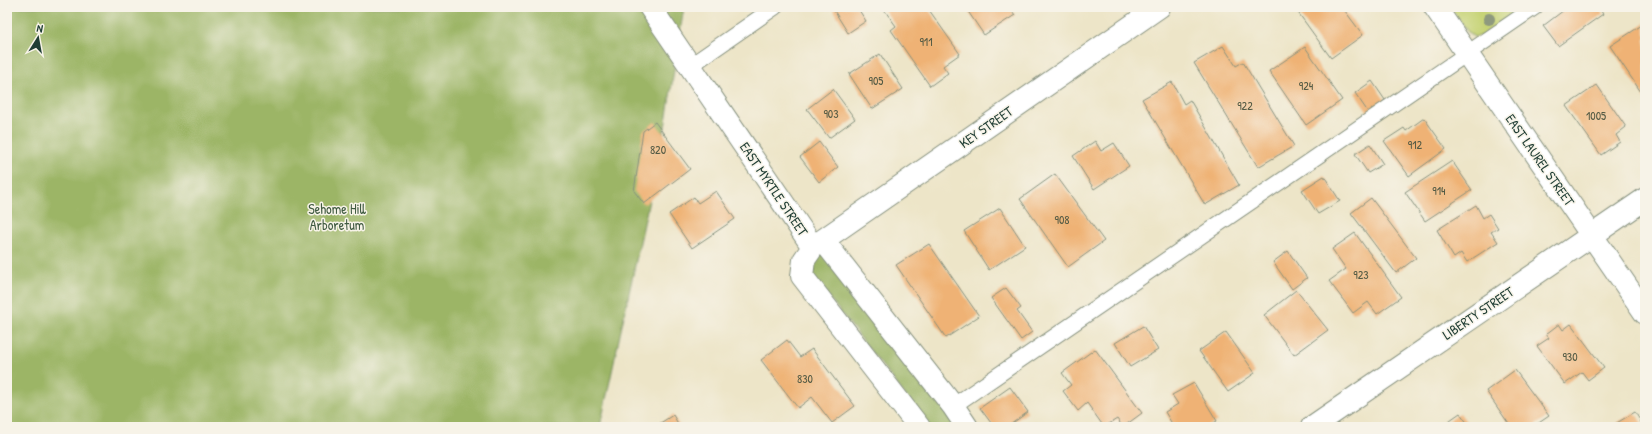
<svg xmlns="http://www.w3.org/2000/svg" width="1652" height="434" viewBox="0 0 1652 434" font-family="'Patrick Hand',sans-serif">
	<rect width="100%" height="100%" fill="#f7f3e8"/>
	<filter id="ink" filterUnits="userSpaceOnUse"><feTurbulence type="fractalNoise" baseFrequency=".025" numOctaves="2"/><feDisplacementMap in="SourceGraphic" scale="8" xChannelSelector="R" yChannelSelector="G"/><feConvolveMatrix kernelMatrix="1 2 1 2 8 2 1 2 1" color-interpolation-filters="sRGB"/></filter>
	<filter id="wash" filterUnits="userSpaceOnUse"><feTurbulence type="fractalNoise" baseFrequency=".012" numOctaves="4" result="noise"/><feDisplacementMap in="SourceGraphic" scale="16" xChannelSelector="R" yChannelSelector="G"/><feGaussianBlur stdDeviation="0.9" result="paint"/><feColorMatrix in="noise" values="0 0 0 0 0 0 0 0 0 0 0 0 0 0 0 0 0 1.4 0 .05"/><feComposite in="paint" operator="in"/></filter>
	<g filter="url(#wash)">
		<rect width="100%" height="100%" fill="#ede5c8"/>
		<path fill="#c6d375" stroke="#728854" d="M 1450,7 L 1521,7 L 1481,36 L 1474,37 L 1468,32 Z"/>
		<path fill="#9cb566" stroke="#5e794d" d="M 7,7 L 684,7 L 666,122 L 600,427 L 7,427 Z
			M 815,252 L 823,254 L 959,427 L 930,427 L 813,277 Z"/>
		<g id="blocks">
			<path fill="#efb275" d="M 836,7 L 857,7 L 866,21 L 848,33 L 833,9 Z
				M 882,7 L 927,7 L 960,54 L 943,66 L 948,73 L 930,86 L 891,30 L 896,26 Z
				M 965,7 L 1009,7 L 1015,15 L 984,35 Z
				M 1294,7 L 1342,7 L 1363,35 L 1331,58 Z
				M 1568,7 L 1598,7 L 1603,14 L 1558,46 L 1543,26 Z
				M 1645,23 L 1645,98 L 1610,46 Z
				M 1223,46 L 1236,66 L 1243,62 L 1294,146 L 1258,167 L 1194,63 Z
				M 1305,47 L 1342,100 L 1306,125 L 1269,71 Z
				M 880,54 L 903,89 L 872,109 L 849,74 Z
				M 1372,81 L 1385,100 L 1368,112 L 1355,93 Z
				M 1172,82 L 1184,104 L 1190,100 L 1239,185 L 1205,205 L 1142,99 Z
				M 1597,85 L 1626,127 L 1616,135 L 1620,142 L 1601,155 L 1566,106 Z
				M 833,89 L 855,119 L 829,138 L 807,109 Z
				M 1424,118 L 1446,149 L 1409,176 L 1384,141 L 1404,128 L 1406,131 Z
				M 655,122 L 690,169 L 644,204 L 634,191 L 643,131 Z
				M 1095,141 L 1101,151 L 1114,143 L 1129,166 L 1094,189 L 1073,156 Z
				M 819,142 L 838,167 L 819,182 L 800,157 Z
				M 1370,144 L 1383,164 L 1368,173 L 1355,154 Z
				M 1452,161 L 1472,190 L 1425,221 L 1405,192 Z
				M 1055,174 L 1104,241 L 1068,267 L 1020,199 Z
				M 1324,176 L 1340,201 L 1318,214 L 1302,190 Z
				M 716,191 L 735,219 L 692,248 L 669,214 L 694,197 L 698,203 Z
				M 1371,198 L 1416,258 L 1396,273 L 1351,213 Z
				M 1476,205 L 1483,218 L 1489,214 L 1498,228 L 1491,232 L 1498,242 L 1467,262 L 1461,253 L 1454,258 L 1437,230 Z
				M 1000,208 L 1025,246 L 989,270 L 964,231 Z
				M 1355,233 L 1401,297 L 1377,314 L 1368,302 L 1353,313 L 1329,281 L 1346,269 L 1332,249 Z
				M 929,244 L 979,316 L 946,338 L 896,265 Z
				M 1288,251 L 1307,278 L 1292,289 L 1273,262 Z
				M 1006,288 L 1021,308 L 1017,311 L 1032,332 L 1021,340 L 991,298 Z
				M 1296,290 L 1328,330 L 1294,355 L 1264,315 Z
				M 1559,324 L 1563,330 L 1571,324 L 1604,368 L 1588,380 L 1582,372 L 1565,384 L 1537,346 L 1549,338 L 1546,334 Z
				M 1143,326 L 1158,350 L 1130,367 L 1115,343 Z
				M 1226,332 L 1255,373 L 1228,392 L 1199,351 Z
				M 787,340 L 800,357 L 812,349 L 855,406 L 832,423 L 812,397 L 798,408 L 761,360 Z
				M 1095,349 L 1142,413 L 1123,427 L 1117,419 L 1104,427 L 1087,403 L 1078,411 L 1063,391 L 1071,385 L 1062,373 Z
				M 1515,370 L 1549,416 L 1533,427 L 1511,427 L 1486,391 Z
				M 1194,383 L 1217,421 L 1207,427 L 1174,427 L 1165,412 L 1178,404 L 1172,395 Z
				M 1010,387 L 1028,412 L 1007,427 L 994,427 L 980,408 Z
				M 1635,412 L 1644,427 L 1610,427 Z
				M 1460,413 L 1470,427 L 1440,427 Z
				M 673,415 L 680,427 L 654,427 Z"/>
		</g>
	</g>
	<g filter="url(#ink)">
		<use href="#blocks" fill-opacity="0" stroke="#86917e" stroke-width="1"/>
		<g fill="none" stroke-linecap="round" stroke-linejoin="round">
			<defs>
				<path id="lane" d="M 690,66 L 775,7
					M 953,406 L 1535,7"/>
				<path id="street" d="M 650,7 L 813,247
					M 1435,7 L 1645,313
					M 823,240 L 953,406 L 967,427
					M 919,427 L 802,276 L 804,260 L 813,247 L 1159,7
					M 1312,427 L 1645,199"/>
			</defs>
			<use href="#lane" stroke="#86917e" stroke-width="17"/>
			<use href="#street" stroke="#86917e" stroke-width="24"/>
			<use href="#lane" stroke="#fff" stroke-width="15"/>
			<use href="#street" stroke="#fff" stroke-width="22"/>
		</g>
		<circle fill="#8e997e" cx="1489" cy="19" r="6"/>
	</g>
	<g text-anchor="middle" stroke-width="3" stroke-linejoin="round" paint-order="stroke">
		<g font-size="12" fill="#535a44">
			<text x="926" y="46">911</text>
			<text x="876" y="85">905</text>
			<text x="1306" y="90">924</text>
			<text x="1245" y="110">922</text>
			<text x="831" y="118">903</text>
			<text x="1596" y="120">1005</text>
			<text x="1415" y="149">912</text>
			<text x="658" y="154">820</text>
			<text x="1439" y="195">914</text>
			<text x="1062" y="224">908</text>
			<text x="1361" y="279">923</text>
			<text x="1570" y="361">930</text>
			<text x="805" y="383">830</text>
		</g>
		<g font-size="14" fill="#1f3d34" stroke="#f7f3e8">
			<text transform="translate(986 127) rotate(-35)" y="5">KEY STREET</text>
			<text transform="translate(1540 160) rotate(55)" y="5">EAST LAUREL STREET</text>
			<text transform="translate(774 189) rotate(56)" y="5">EAST MYRTLE STREET</text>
			<text transform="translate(1478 313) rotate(-34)" y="5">LIBERTY STREET</text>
		</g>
		<g font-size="14" fill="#405b41" stroke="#f7f3e8">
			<text x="337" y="214">Sehome Hill<tspan x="337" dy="16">Arboretum</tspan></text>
		</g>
	</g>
	<rect width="1652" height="434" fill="none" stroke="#f7f3e8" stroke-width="24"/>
	<g transform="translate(38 38) rotate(11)" stroke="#f7f3e8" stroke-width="3" paint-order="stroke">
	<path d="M0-3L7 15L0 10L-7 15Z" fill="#1f3d34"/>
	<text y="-6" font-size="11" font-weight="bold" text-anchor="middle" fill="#1f3d34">N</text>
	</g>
</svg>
